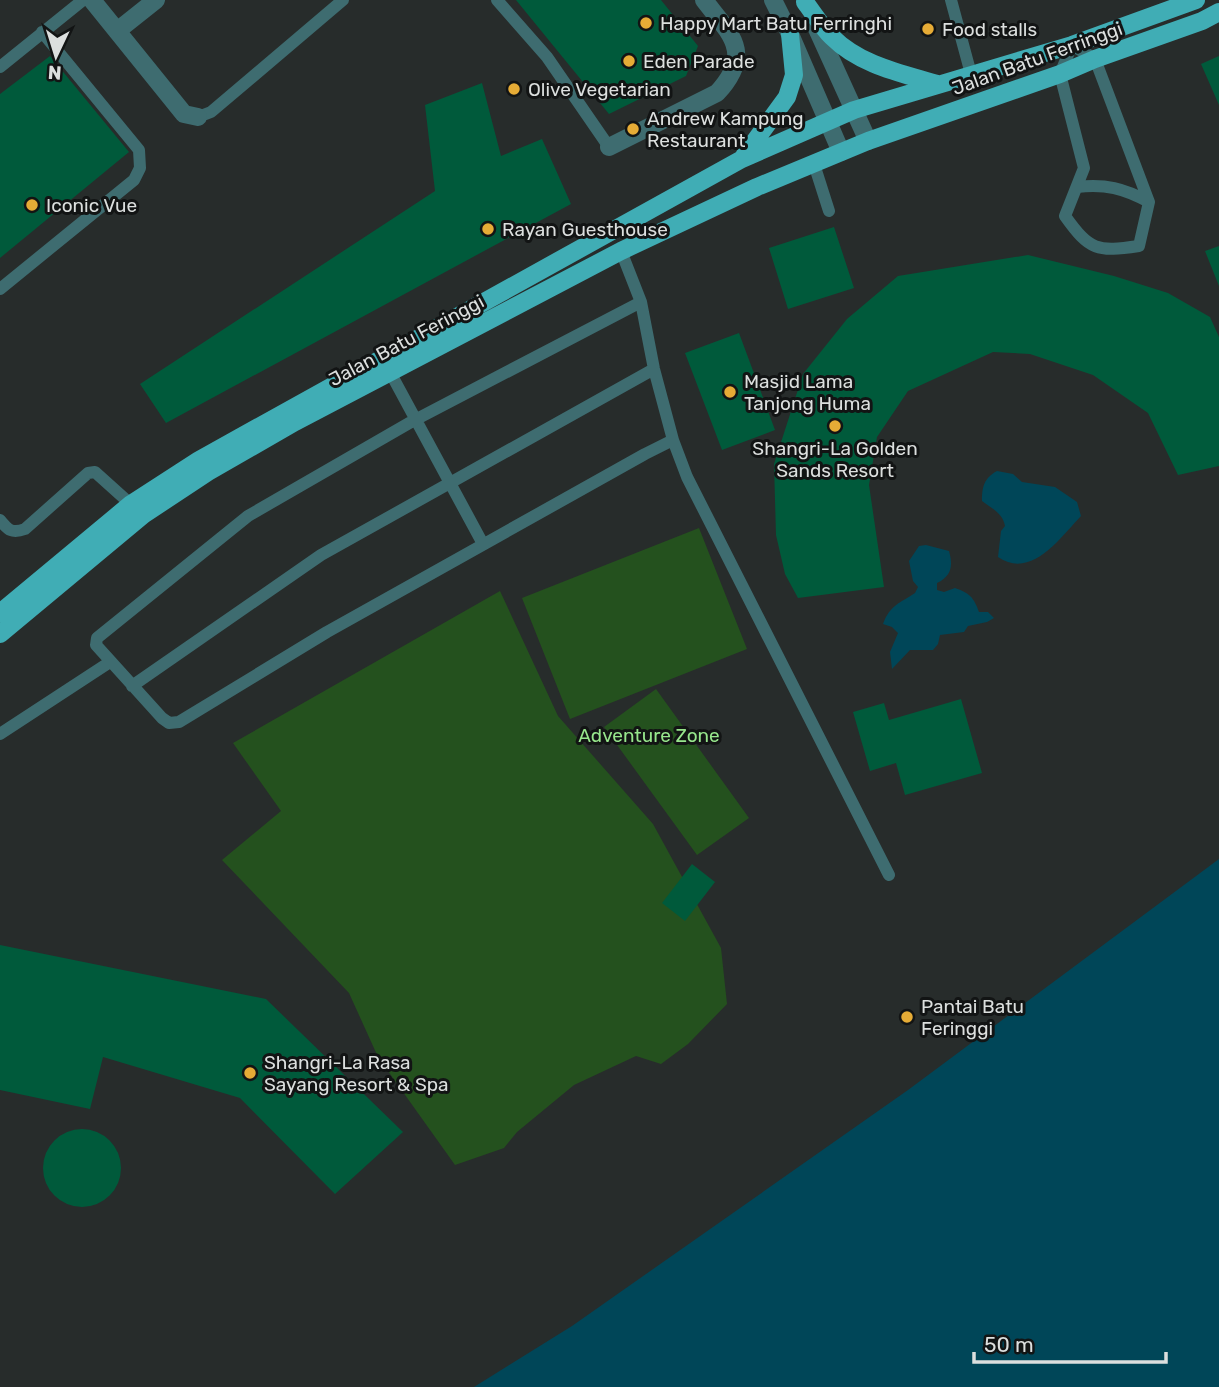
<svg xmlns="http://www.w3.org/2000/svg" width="1219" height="1387" viewBox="0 0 1219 1387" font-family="Rubik,sans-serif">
	<rect width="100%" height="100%" fill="#272c2b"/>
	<path fill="#24511e" d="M 699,528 L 747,649 L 570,719 L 522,598 Z
		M 500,591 L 558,716 L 653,824 L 721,948 L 727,1004 L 688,1044 L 661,1064 L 636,1056 L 574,1085 L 517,1132 L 504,1148 L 455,1165 L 378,1057 L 349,993 L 222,860 L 281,811 L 233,743 Z
		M 656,689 L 749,818 L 697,855 L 604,727 Z"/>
	<path fill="#004658" d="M 997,471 L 1013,474 L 1022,482 L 1055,487 L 1077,502 L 1081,516 C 1060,538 1031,580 998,557 L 1001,531 L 1005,526 C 1003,513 991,508 982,501 C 982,487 984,478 997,471 Z
		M 926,545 L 949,551 C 953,565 952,576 937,583 L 937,590 L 944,592 L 955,588 C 969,593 974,597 979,612 L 988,612 L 994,618 L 987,622 L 968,626 L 964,632 L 940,635 L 938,644 L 933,650 L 910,650 L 892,669 L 890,652 L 898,633 L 892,627 L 883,624 C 890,605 900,603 915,593 L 918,587 L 913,581 L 909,561 L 919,546 Z
		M 1219,859 L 1219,1387 L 474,1387 L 572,1326 L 908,1090 Z"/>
	<path fill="#005a3b" d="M 516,0 L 661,0 L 698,46 L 686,76 L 609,114 Z
		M 50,56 L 129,152 L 0,258 L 0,94 Z
		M 1219,56 L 1219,105 L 1201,64 Z
		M 482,83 L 501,156 L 542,139 L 571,204 L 166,423 L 140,384 L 435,191 L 425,105 Z
		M 834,227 L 854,288 L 788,309 L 769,248 Z
		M 1219,246 L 1219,286 L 1205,251 Z
		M 1028,255 L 1114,276 L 1168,293 L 1210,317 L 1219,337 L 1219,466 L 1178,475 L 1148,413 L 1093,375 L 1030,354 L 993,352 L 908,391 L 877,437 L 869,485 L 884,587 L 798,598 L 785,574 L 776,535 L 774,464 L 803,374 L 847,319 L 898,276 Z
		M 739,333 L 775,430 L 722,450 L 685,353 Z
		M 961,699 L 982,773 L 905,795 L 896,763 L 870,771 L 853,712 L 884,703 L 889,720 Z
		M 692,864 L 715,882 L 685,921 L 662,903 Z
		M 0,945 L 266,999 L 403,1132 L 335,1194 L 240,1098 L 103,1057 L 90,1109 L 0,1090 Z
		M43 1168a39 39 0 1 1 78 0a39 39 0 1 1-78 0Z"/>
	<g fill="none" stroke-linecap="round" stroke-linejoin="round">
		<path stroke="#3e6c70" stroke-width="12" d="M 497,0 L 547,57 L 609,147
			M 951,0 L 971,74
			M 1072,45 L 1095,59 L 1149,202 L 1139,246 C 1097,252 1090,251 1065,216 L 1084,168 L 1060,74 Z
			M 0,67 L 83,0
			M 198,117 L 211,112 L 343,0
			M 814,164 L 829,211
			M 1077,187 C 1106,184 1123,188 1149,202
			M 621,251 L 641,302 L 654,369 L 673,440 L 687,477 L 889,875
			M 0,289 L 134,180 L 140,168 L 139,150 L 42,32
			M 641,302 L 411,422 L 248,516 L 97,638 L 96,645 L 162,718 L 169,723 L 179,722 L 327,632 L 645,454 L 673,440
			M 390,372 L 483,544
			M 0,520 C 8,530 12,534 25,529 L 88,473 L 95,472 L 135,508
			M 132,686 L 321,555 L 654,369
			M 0,734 L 110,662"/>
		<path stroke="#3e6c70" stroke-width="18" d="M 92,0 L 184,114 L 198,117
			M 773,0 L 790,34 L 841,152
			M 813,20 L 868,141
			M 117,31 L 156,0
			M 609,147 L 717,93 C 754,53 731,35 704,0"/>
		<path stroke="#40adb5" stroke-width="18" d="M 805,2 C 814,14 822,27 832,37 C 860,65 900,73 937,84
			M 744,156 L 787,97 L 794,75 L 790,34
			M 0,613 L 131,504 L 199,460 L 742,159 L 854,110 L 1072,45 L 1196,0
			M 0,634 L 143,515 L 208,472 L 295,422 L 621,251 L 757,187 L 868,141 L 1060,74 L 1095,59 L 1202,21 L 1219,12"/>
	</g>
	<g fill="#e6ac36" stroke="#121414" stroke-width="2.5">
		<circle cx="646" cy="23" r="7"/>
		<circle cx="928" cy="29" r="7"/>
		<circle cx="629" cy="61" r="7"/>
		<circle cx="514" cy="89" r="7"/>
		<circle cx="633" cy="129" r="7"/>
		<circle cx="32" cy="205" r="7"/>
		<circle cx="488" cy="229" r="7"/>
		<circle cx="730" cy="392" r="7"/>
		<circle cx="835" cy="426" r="7"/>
		<circle cx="907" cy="1017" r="7"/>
		<circle cx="250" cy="1073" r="7"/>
	</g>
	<g text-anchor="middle" stroke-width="6" stroke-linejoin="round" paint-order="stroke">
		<g font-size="19" fill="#dcdfde" stroke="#121414" text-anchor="start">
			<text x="660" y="30">Happy Mart Batu Ferringhi</text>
			<text x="942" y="36">Food stalls</text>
			<text x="643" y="68">Eden Parade</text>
			<text x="528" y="96">Olive Vegetarian</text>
			<text x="647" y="125">Andrew Kampung<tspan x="647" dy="22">Restaurant</tspan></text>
			<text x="46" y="212">Iconic Vue</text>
			<text x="502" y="236">Rayan Guesthouse</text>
			<text x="744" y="388">Masjid Lama<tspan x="744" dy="22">Tanjong Huma</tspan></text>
			<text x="835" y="455" text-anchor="middle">Shangri-La Golden<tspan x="835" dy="22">Sands Resort</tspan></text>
			<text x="921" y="1013">Pantai Batu<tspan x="921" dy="22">Feringgi</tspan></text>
			<text x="264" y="1069">Shangri-La Rasa<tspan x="264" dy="22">Sayang Resort &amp; Spa</tspan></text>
		</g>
		<g font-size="19" fill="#dcdfde" stroke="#121414">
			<text transform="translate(1037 58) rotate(-20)" y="7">Jalan Batu Ferringgi</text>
			<text transform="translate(406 340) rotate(-28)" y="7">Jalan Batu Feringgi</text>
		</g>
		<g font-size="19" fill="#97e68c" stroke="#121414">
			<text x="649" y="742">Adventure Zone</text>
		</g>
	</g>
	<g transform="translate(56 56) rotate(184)" stroke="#121414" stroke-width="5" paint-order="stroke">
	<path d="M0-5L12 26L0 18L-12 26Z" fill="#dcdfde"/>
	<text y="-10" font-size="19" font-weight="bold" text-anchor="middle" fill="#dcdfde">N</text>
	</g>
	<path d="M974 1352v10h192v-10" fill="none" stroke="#dcdfde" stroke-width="3.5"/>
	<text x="984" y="1352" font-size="21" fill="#dcdfde" stroke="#121414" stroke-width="5" paint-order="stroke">50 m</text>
</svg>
